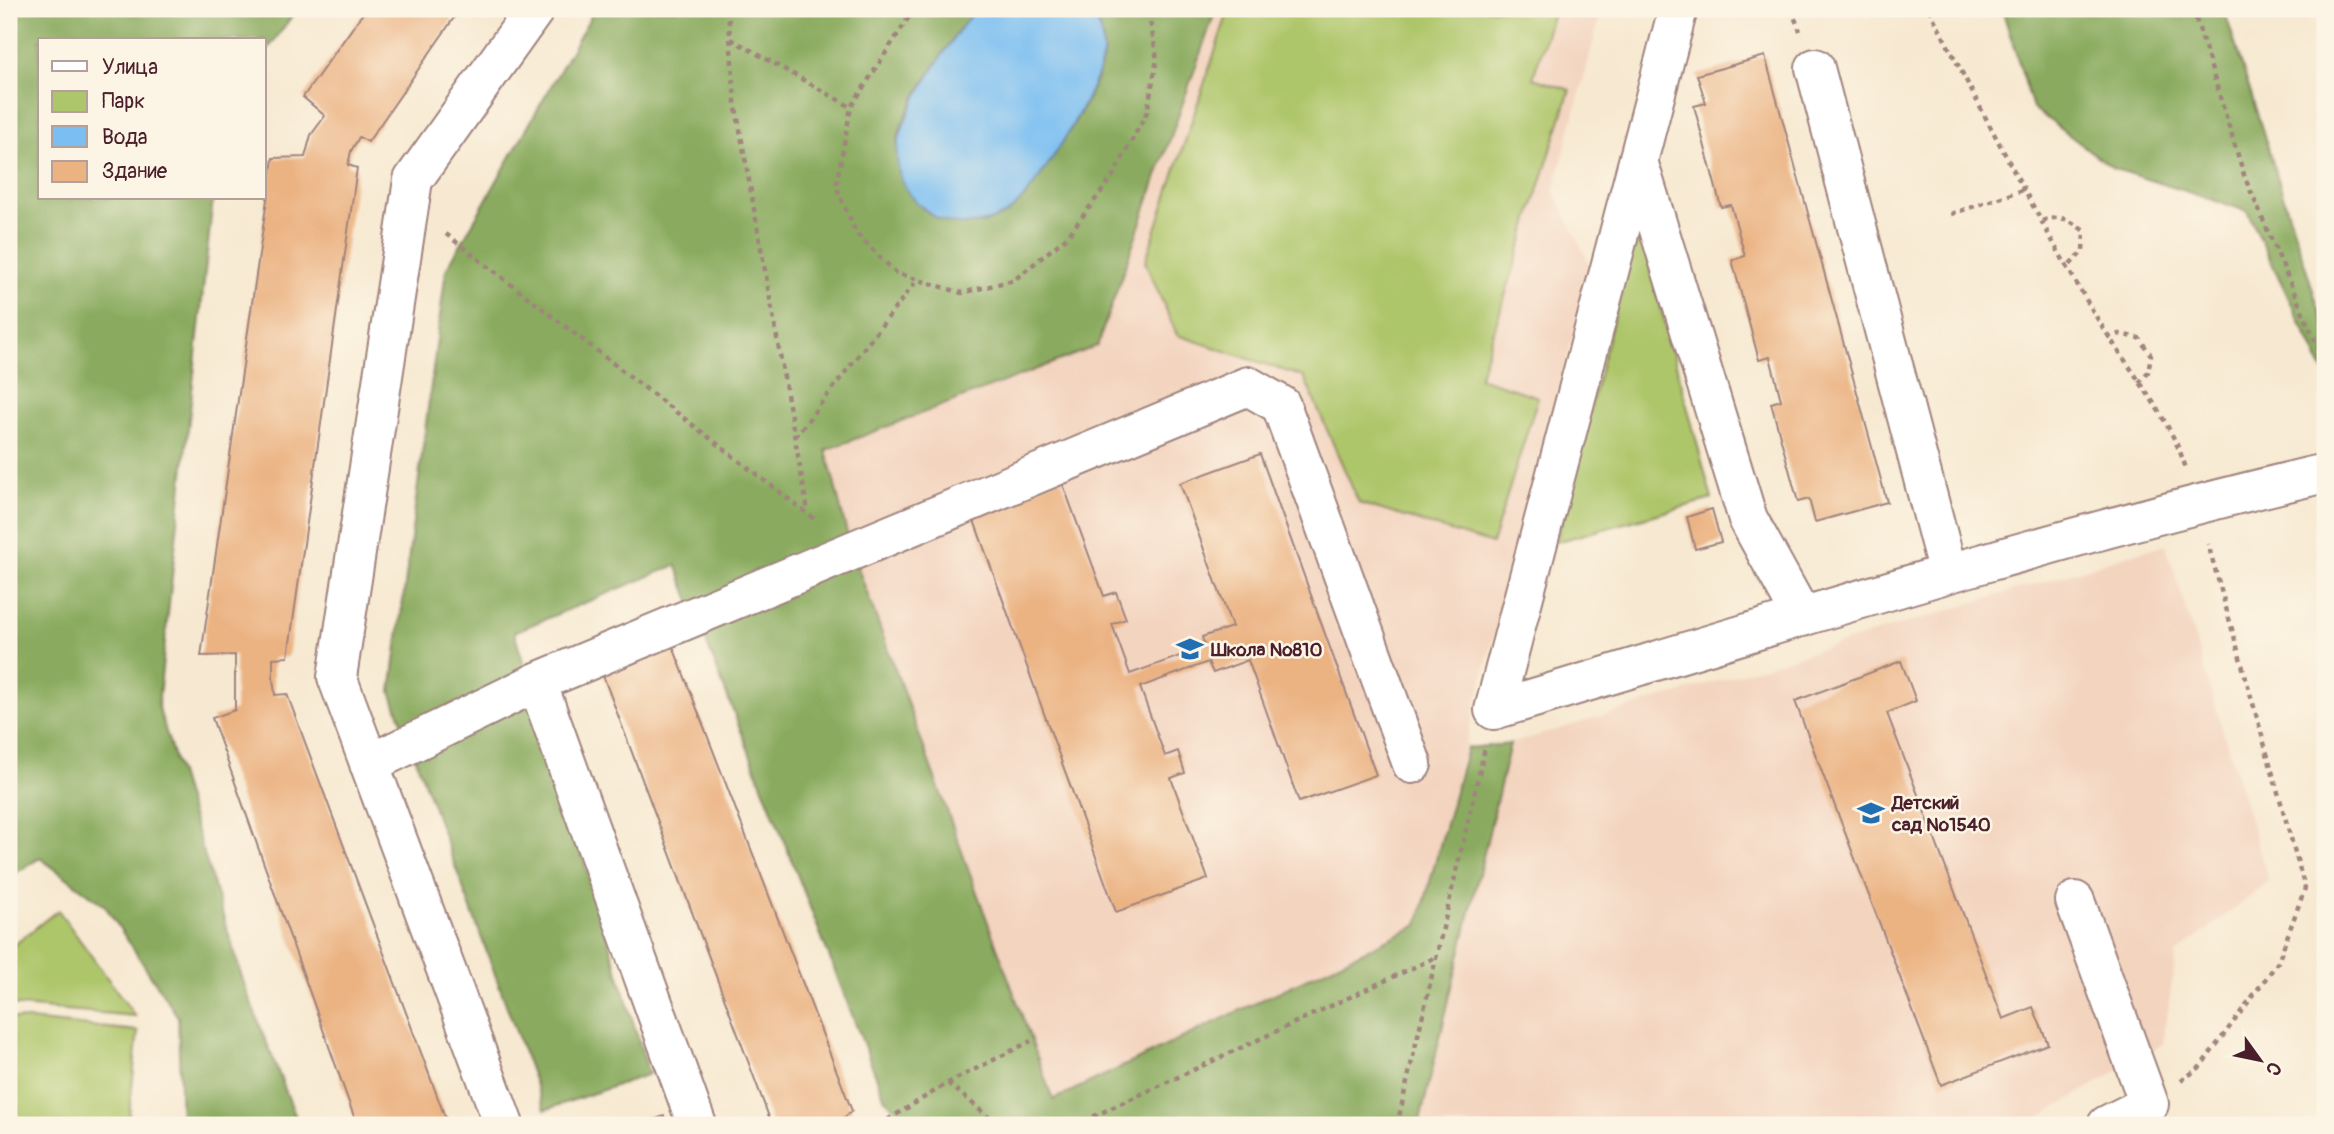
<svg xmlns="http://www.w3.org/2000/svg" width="2334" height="1134" viewBox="0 0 2334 1134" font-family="Pangolin,sans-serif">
	<rect width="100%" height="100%" fill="#fcf5e5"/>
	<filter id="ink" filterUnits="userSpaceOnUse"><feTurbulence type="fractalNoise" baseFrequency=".0143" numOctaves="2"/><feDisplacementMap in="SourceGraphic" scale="14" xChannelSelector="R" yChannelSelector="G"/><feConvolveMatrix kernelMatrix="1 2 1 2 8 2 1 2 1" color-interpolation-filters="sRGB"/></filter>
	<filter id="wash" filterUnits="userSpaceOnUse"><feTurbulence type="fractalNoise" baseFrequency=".00686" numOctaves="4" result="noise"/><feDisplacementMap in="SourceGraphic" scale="28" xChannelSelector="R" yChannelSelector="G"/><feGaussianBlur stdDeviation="1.57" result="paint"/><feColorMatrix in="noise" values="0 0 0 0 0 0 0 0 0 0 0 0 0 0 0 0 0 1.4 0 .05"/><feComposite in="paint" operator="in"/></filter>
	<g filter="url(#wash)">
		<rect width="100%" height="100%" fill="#f7e9d1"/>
		<path fill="#f3d4bf" d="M 1216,9 L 1602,9 L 1554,191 L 1591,267 L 1418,925 L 1053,1101 L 851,549 L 826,450 L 1097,346 Z
			M 2166,544 L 2269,882 L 2176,954 L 2163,1044 L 2026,1125 L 1419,1125 L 1510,744 Z"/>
		<path fill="#aec66b" stroke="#7c724b" stroke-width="2" d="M 1229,9 L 1554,9 L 1533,78 L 1570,90 L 1479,378 L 1538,397 L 1492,544 L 1359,503 L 1304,377 L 1177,335 L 1145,262 Z
			M 1638,222 L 1712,499 L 1556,542 Z
			M 58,910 L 135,1016 L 9,1005 L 9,949 Z
			M 9,1018 L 138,1031 L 128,1125 L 9,1125 Z"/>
		<path fill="#8aab5f" stroke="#6a6545" stroke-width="2" d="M 9,9 L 297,9 L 264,55 L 264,40 L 40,40 L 40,198 L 213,198 L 158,706 L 246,990 L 299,1125 L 181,1125 L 178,1017 L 105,906 L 40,858 L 9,877 Z
			M 595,9 L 975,9 C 952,41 910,97 899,134 C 895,150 898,166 902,182 L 1024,198 C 1049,161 1097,98 1103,55 C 1105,39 1098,22 1089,9 L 1216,9 L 1097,346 L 826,450 L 851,549 L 1053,1100 L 1418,925 L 1467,748 L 1510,744 L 1419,1125 L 913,1125 L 885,1099 L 676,565 L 514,632 L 649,1074 L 545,1110 L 391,692 L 446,270 Z
			M 2002,9 L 2224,9 L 2325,328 L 2325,374 L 2247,211 L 2113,168 L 2033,108 Z"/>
		<path fill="#7bbff2" stroke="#626f8e" stroke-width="2" d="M 975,9 L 1089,9 C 1098,21 1104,38 1103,54 C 1100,86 1033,200 1004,215 C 983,226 952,229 932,215 C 913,202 898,183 897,158 C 894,119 951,41 975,9 Z"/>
		<g id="blocks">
			<path fill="#ebb282" d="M 366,9 L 460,9 L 368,142 L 359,137 L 351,151 L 348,165 L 357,168 L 288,657 L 273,658 L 273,678 L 275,695 L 287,694 L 448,1125 L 357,1125 L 212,718 L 235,710 L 235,655 L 201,656 L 273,158 L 305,157 L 311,135 L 325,116 L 303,97 Z
				M 1765,56 L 1887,502 L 1815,522 L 1809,499 L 1798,502 L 1771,403 L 1781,400 L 1770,357 L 1759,360 L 1732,260 L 1745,256 L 1731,205 L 1721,207 L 1694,106 L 1706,103 L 1697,75 Z
				M 1260,454 L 1376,775 L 1299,802 L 1248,660 L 1213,673 L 1208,662 L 1140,687 L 1165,756 L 1178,751 L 1185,773 L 1171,778 L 1208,879 L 1116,912 L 971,512 L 1061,479 L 1104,596 L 1116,592 L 1126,619 L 1112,624 L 1130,674 L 1205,647 L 1202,637 L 1232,627 L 1180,483 Z
				M 1712,509 L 1721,542 L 1695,549 L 1687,517 Z
				M 672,644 L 852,1111 L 835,1125 L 772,1125 L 601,670 Z
				M 1901,661 L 1916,701 L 1887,713 L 2003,1019 L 2033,1007 L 2048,1044 L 1941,1085 L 1795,701 Z
				M 664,1116 L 667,1125 L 639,1125 Z"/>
		</g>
	</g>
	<g filter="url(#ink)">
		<use href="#blocks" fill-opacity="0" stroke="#a0847e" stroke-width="2"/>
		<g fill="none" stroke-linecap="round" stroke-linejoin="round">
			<defs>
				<path id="minor" d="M 1815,68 L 1948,573
					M 1638,161 L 1748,519 L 1802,617
					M 537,682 L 697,1125
					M 1494,710 C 1770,627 2045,539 2325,473
					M 1494,710 L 1678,9
					M 369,764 L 537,682 L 1248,386 L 1281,405 L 1412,764
					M 2075,901 L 2149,1104 L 2107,1125
					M 504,1125 L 337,677 L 413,180 L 535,9"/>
			</defs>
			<use href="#minor" stroke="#a0847e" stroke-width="42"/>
			<path stroke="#a0847e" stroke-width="4.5" stroke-dasharray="5 5" stroke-linecap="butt" d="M 728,9 L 735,102 L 808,512
				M 914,9 L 851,107 L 836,186 L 856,233 L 896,273 L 962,293 L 1014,280 L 1067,237 L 1113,176 L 1147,112 L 1157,59 L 1148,9
				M 1791,9 L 1800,31
				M 1929,9 C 1982,111 2035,214 2094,313 C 2122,361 2171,417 2186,469
				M 2193,9 L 2245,178 L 2325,364
				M 731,39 L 851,107
				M 1951,214 L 2023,190
				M 2042,221 C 2061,214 2069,219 2084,231 L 2083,251 L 2067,268
				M 446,234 L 818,522
				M 2107,337 L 2119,334 L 2139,338 L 2151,355 L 2148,372 L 2139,383
				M 795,437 L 917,280
				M 2181,1081 L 2200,1067 L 2278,962 L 2305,888 L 2208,544
				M 948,1083 L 998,1125
				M 879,1125 L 948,1083 L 1031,1041
				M 1075,1125 L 1436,957
				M 1397,1125 L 1485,748"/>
			<use href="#minor" stroke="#fff" stroke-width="38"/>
		</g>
	</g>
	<defs>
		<symbol id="school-bare" viewBox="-9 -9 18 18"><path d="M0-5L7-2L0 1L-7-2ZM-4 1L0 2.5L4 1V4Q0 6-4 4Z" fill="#1f6fb2" stroke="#fcf5e5" stroke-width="2.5" paint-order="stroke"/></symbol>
	</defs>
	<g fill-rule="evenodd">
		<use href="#school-bare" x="1171" y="630" width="38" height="38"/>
		<use href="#school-bare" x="1852" y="794" width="38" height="38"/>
	</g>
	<g text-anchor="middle" stroke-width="5" stroke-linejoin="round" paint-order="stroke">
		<g font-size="19" font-weight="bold" fill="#4a1f2b" stroke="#fcf5e5" text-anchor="start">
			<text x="1211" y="656">Школа №810</text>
			<text x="1892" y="809">Детский<tspan x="1892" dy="22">сад №1540</tspan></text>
		</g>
	</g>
	<rect width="2334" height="1134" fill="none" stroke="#fcf5e5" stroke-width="35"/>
	<rect x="38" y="38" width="228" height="161" fill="#fcf5e5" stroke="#b59f9b" stroke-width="2"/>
	<rect x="52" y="61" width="35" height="10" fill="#ffffff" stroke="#b59f9b" stroke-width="2"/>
	<text x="102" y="74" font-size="21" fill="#4a1f2b">Улица</text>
	<rect x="52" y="91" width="35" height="21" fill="#aec66b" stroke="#b59f9b" stroke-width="2"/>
	<text x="102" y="108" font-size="21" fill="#4a1f2b">Парк</text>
	<rect x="52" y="126" width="35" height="21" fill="#7bbff2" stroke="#b59f9b" stroke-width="2"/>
	<text x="102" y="144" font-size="21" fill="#4a1f2b">Вода</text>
	<rect x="52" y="161" width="35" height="21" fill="#ebb282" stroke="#b59f9b" stroke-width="2"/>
	<text x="102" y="178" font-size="21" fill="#4a1f2b">Здание</text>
	<g transform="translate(2260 1060) rotate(123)" stroke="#fcf5e5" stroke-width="5" paint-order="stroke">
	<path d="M0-5L12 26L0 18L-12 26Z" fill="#4a1f2b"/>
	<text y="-10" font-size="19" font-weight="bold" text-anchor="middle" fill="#4a1f2b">С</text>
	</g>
</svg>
